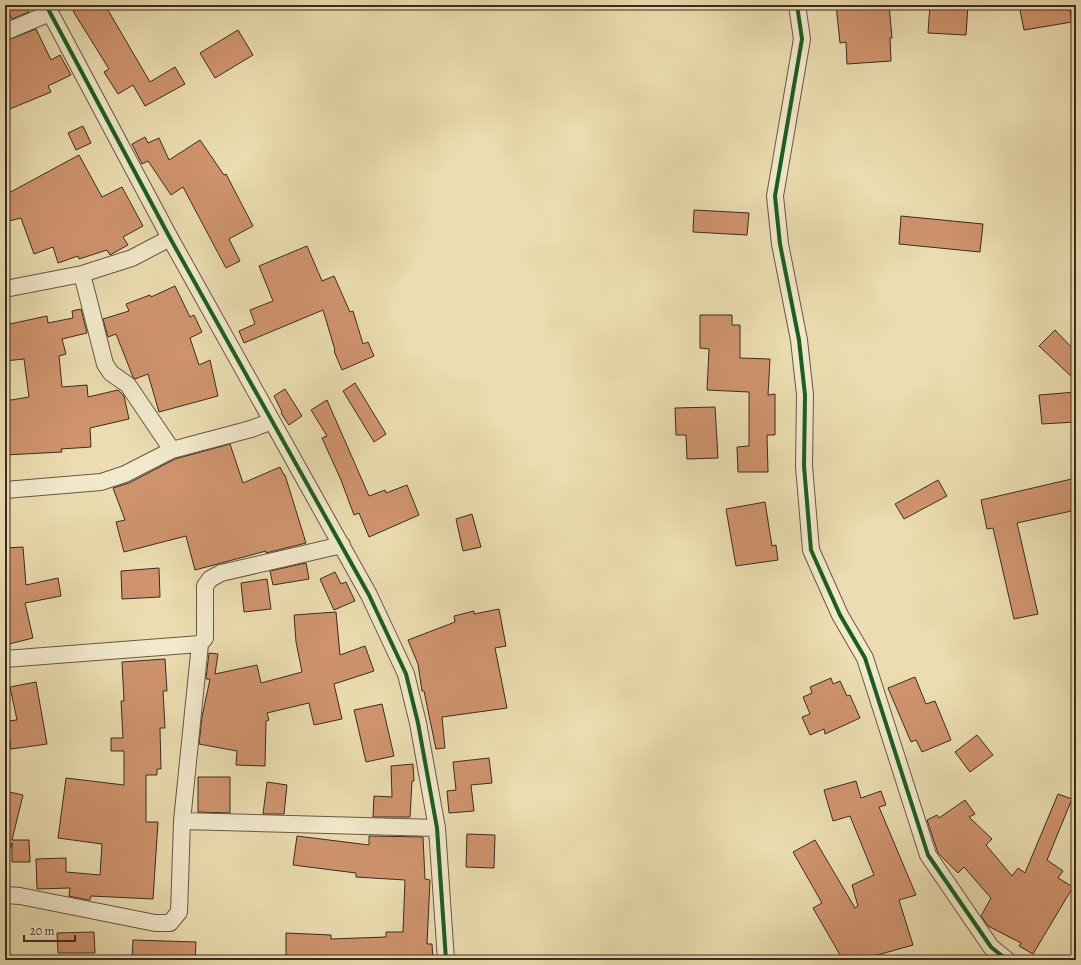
<svg xmlns="http://www.w3.org/2000/svg" width="1081" height="965" viewBox="0 0 1081 965" font-family="Alegreya,serif">
	<rect width="100%" height="100%" fill="#ebddb1"/>
	<filter id="stains"><feTurbulence type="fractalNoise" baseFrequency=".005" numOctaves="4"/><feColorMatrix values="0 0 0 0 .2 0 0 0 0 .09 0 0 0 0 .02 0 0 0 .5 -.17"/></filter>
	<radialGradient id="worn" r=".72"><stop offset=".6" stop-color="#630" stop-opacity="0"/><stop offset="1" stop-color="#630" stop-opacity=".3"/></radialGradient>
	<path fill="#cf946e" stroke="#3d2a1f" d="M 5,5 L 25,5 L 29,12 L 12,19 Z
		M 84,5 L 105,5 L 150,82 L 175,67 L 185,84 L 145,106 L 133,85 L 118,94 L 104,72 L 109,69 L 73,11 Z
		M 836,5 L 889,5 L 892,38 L 890,38 L 891,61 L 847,64 L 846,42 L 840,43 Z
		M 930,5 L 968,5 L 966,35 L 928,33 Z
		M 1019,5 L 1069,5 L 1072,22 L 1024,30 Z
		M 36,29 L 51,60 L 60,55 L 71,75 L 48,86 L 51,92 L 5,111 L 5,41 Z
		M 238,30 L 253,55 L 215,78 L 200,53 Z
		M 83,126 L 91,143 L 76,150 L 68,133 Z
		M 145,137 L 148,143 L 159,138 L 169,160 L 200,140 L 224,175 L 226,174 L 253,226 L 229,239 L 240,261 L 226,268 L 183,187 L 171,195 L 148,161 L 142,164 L 132,144 Z
		M 79,155 L 102,197 L 122,187 L 143,226 L 123,237 L 128,245 L 110,255 L 107,250 L 79,259 L 78,256 L 58,263 L 53,247 L 34,254 L 21,218 L 5,222 L 5,195 Z
		M 694,210 L 749,213 L 747,235 L 693,232 Z
		M 901,216 L 983,224 L 980,252 L 899,244 Z
		M 307,246 L 322,281 L 334,276 L 350,312 L 353,311 L 363,344 L 368,342 L 374,356 L 342,370 L 334,351 L 335,350 L 323,310 L 244,343 L 239,331 L 255,324 L 250,310 L 273,301 L 259,266 Z
		M 175,286 L 190,317 L 194,315 L 202,332 L 190,338 L 199,365 L 210,360 L 218,396 L 159,412 L 148,374 L 135,379 L 133,377 L 116,334 L 108,337 L 103,319 L 129,311 L 126,304 L 150,295 L 151,297 Z
		M 81,309 L 87,333 L 62,339 L 66,354 L 59,356 L 62,387 L 87,385 L 88,397 L 118,390 L 124,396 L 129,419 L 90,428 L 91,447 L 61,449 L 62,452 L 5,455 L 5,401 L 29,397 L 24,359 L 5,361 L 5,325 L 47,316 L 48,323 L 73,318 L 72,311 Z
		M 700,315 L 732,315 L 732,325 L 740,325 L 740,358 L 770,359 L 768,395 L 775,394 L 775,435 L 767,435 L 768,472 L 738,472 L 737,447 L 749,446 L 749,392 L 707,390 L 709,349 L 700,348 Z
		M 1055,330 L 1076,352 L 1076,381 L 1039,346 Z
		M 355,383 L 386,434 L 374,442 L 343,391 Z
		M 285,389 L 302,416 L 289,425 L 281,413 L 282,412 L 274,396 Z
		M 1076,392 L 1076,422 L 1042,424 L 1039,395 Z
		M 327,400 L 369,496 L 385,490 L 386,493 L 407,485 L 419,515 L 369,537 L 359,513 L 354,515 L 341,480 L 322,438 L 327,436 L 311,410 Z
		M 715,407 L 718,458 L 687,459 L 686,435 L 676,435 L 675,408 Z
		M 230,444 L 243,483 L 280,467 L 284,475 L 285,475 L 306,543 L 266,553 L 266,551 L 195,570 L 186,536 L 124,552 L 116,522 L 125,520 L 113,488 L 129,483 L 175,459 Z
		M 1076,478 L 1076,510 L 1017,523 L 1038,614 L 1014,619 L 993,528 L 987,529 L 981,500 Z
		M 938,480 L 947,496 L 904,519 L 895,504 Z
		M 765,502 L 772,546 L 776,545 L 778,560 L 736,566 L 726,509 Z
		M 472,514 L 481,547 L 463,551 L 456,519 Z
		M 23,547 L 26,585 L 58,578 L 61,596 L 25,603 L 33,638 L 5,645 L 5,548 Z
		M 306,563 L 309,579 L 273,585 L 270,571 Z
		M 159,568 L 160,597 L 122,599 L 121,571 Z
		M 335,572 L 341,584 L 346,582 L 355,601 L 334,610 L 320,579 Z
		M 267,579 L 271,609 L 244,612 L 241,583 Z
		M 499,609 L 506,646 L 495,648 L 507,708 L 442,717 L 445,748 L 436,749 L 424,691 L 422,691 L 418,664 L 408,640 L 455,622 L 454,616 L 474,611 L 474,614 Z
		M 336,612 L 340,655 L 365,646 L 374,671 L 334,684 L 342,719 L 314,725 L 309,703 L 267,713 L 269,720 L 266,721 L 265,766 L 236,765 L 237,751 L 199,744 L 202,717 L 210,679 L 206,679 L 209,653 L 218,654 L 215,674 L 257,665 L 261,683 L 302,672 L 296,642 L 294,615 Z
		M 165,659 L 167,691 L 163,691 L 165,728 L 160,728 L 161,769 L 157,769 L 157,775 L 146,775 L 146,822 L 158,822 L 153,899 L 91,896 L 90,900 L 88,900 L 69,896 L 70,888 L 37,889 L 36,859 L 66,858 L 66,872 L 100,875 L 102,844 L 58,838 L 66,778 L 124,785 L 124,751 L 111,751 L 111,738 L 123,738 L 121,701 L 124,701 L 122,662 Z
		M 915,677 L 926,704 L 935,701 L 951,740 L 922,752 L 916,740 L 911,742 L 888,688 Z
		M 831,678 L 833,684 L 840,681 L 847,696 L 850,695 L 860,718 L 825,734 L 824,729 L 810,735 L 802,717 L 810,714 L 803,697 L 812,693 L 810,687 Z
		M 36,682 L 47,744 L 11,749 L 7,721 L 17,720 L 10,687 Z
		M 382,704 L 394,756 L 366,762 L 354,710 Z
		M 977,735 L 993,755 L 970,772 L 955,752 Z
		M 489,758 L 492,783 L 471,785 L 474,811 L 449,813 L 447,791 L 456,790 L 453,762 Z
		M 413,764 L 414,781 L 412,781 L 410,817 L 373,817 L 374,796 L 392,797 L 391,766 Z
		M 198,777 L 230,777 L 230,813 L 198,812 Z
		M 856,781 L 861,798 L 881,791 L 886,805 L 879,807 L 916,895 L 899,900 L 913,945 L 874,956 L 876,960 L 843,960 L 813,908 L 822,903 L 793,852 L 815,840 L 855,908 L 858,906 L 852,885 L 874,875 L 850,816 L 833,821 L 824,790 Z
		M 267,782 L 287,785 L 284,814 L 263,814 Z
		M 5,791 L 23,795 L 12,840 L 29,840 L 30,862 L 12,862 L 12,843 L 10,849 L 5,849 Z
		M 1058,794 L 1072,799 L 1047,860 L 1063,871 L 1058,878 L 1073,887 L 1033,954 L 1019,946 L 1021,943 L 988,926 L 981,916 L 991,898 L 964,867 L 958,873 L 938,853 L 927,820 L 937,815 L 939,818 L 965,800 L 975,814 L 969,817 L 992,839 L 986,845 L 1012,876 L 1018,868 L 1025,873 Z
		M 467,834 L 495,835 L 494,868 L 466,867 Z
		M 297,836 L 369,845 L 369,836 L 423,837 L 425,879 L 430,880 L 427,944 L 432,944 L 433,960 L 344,960 L 344,958 L 286,957 L 286,933 L 331,935 L 331,939 L 386,937 L 386,932 L 403,932 L 405,880 L 356,877 L 356,873 L 293,865 Z
		M 94,932 L 95,953 L 58,953 L 57,933 Z
		M 133,940 L 196,942 L 195,960 L 132,960 Z"/>
	<g fill="none" stroke-linecap="round" stroke-linejoin="round">
		<defs>
			<path id="minor" d="M 46,5 L 170,238 L 369,595 L 406,674 L 418,723 L 437,828 L 446,960
				M 797,5 L 802,39 L 775,196 L 780,244 L 799,340 L 805,395 L 804,466 L 811,550 L 840,615 L 865,658 L 928,855 L 991,947 L 1007,960
				M 5,32 L 50,13
				M 82,274 L 105,364 L 111,373 L 128,385 L 172,450
				M 5,289 L 82,274 L 132,258 L 170,238
				M 5,490 L 101,482 L 125,474 L 172,450 L 251,429 L 272,421
				M 5,659 L 200,644
				M 182,821 L 437,828
				M 5,895 L 20,896 L 155,923 L 170,923 L 179,912 L 182,821 L 200,644 L 205,638 L 205,586 L 210,579 L 221,573 L 342,545"/>
		</defs>
		<use href="#minor" stroke="#685744" stroke-width="18"/>
		<use href="#minor" stroke="#f2e9cc" stroke-width="16"/>
		<defs>
			<path id="cycleway" d="M 46,5 L 170,238 L 369,595 L 406,674 L 418,723 L 437,828 L 446,960
				M 797,5 L 802,39 L 775,196 L 780,244 L 799,340 L 805,395 L 804,466 L 811,550 L 840,615 L 865,658 L 928,855 L 991,947 L 1007,960"/>
		</defs>
		<use href="#cycleway" stroke="#f2e9cc" stroke-width="6"/>
		<use href="#cycleway" stroke="#1b5e20" stroke-width="4"/>
	</g>
	<rect width="1081" height="965" fill="none" stroke="#ebddb1" stroke-width="20"/>
	<rect x="6" y="6" width="1069" height="953" fill="none" stroke="#3d2a1f" stroke-width="2"/>
	<rect x="10" y="10" width="1061" height="945" fill="none" stroke="#3d2a1f"/>
	<path d="M24 935v6h51v-6" fill="none" stroke="#3d2a1f" stroke-width="2"/>
	<text x="30" y="935" font-size="12" fill="#3d2a1f" stroke="#f2e9cc" stroke-width="3" paint-order="stroke">20 m</text>
	<rect width="100%" height="100%" filter="url(#stains)"/>
	<rect width="100%" height="100%" fill="url(#worn)"/>
</svg>
